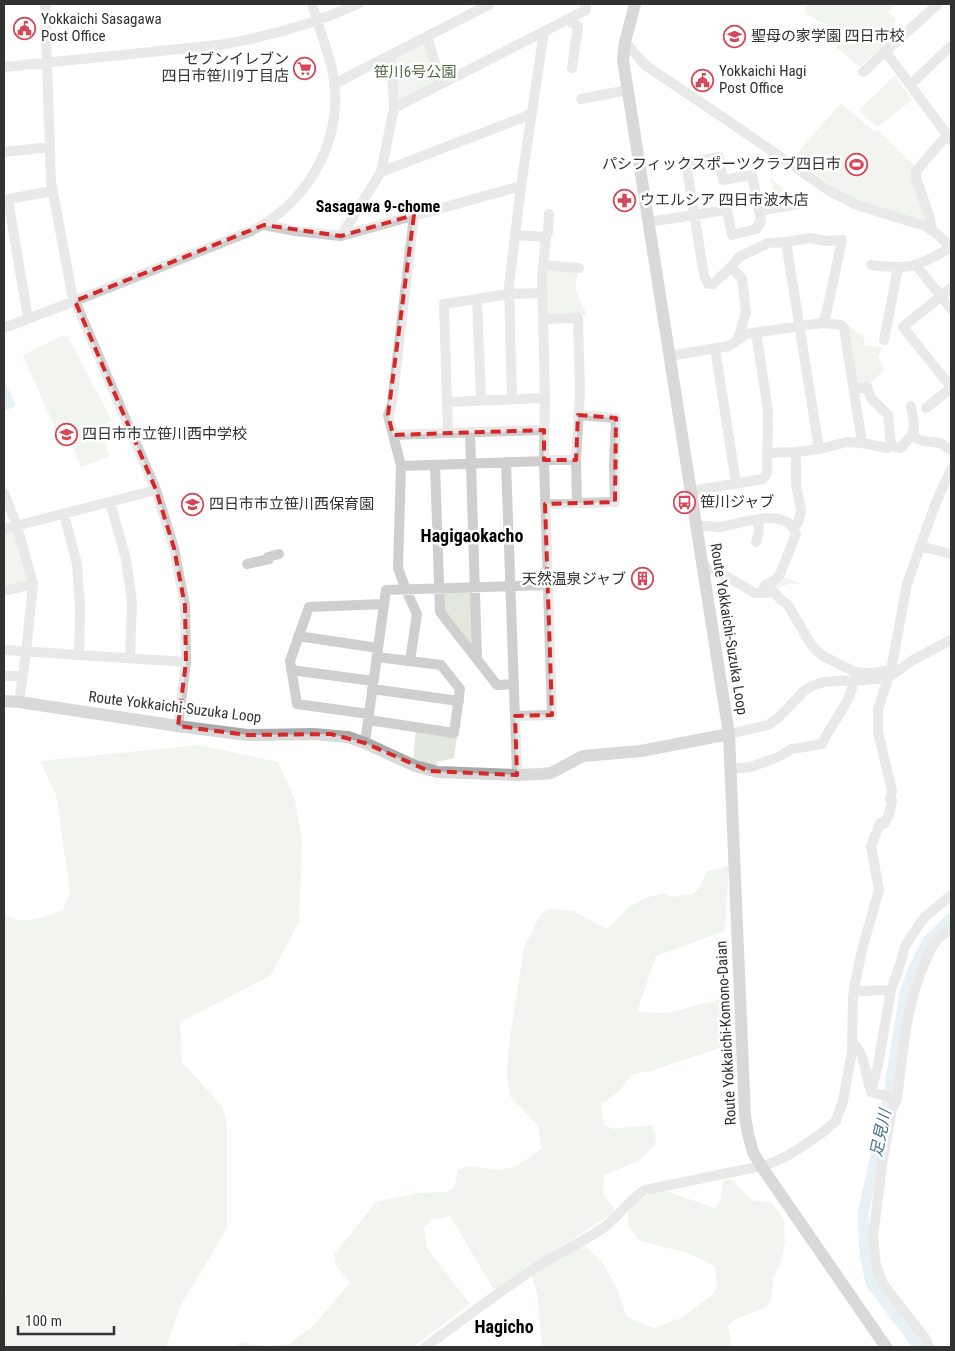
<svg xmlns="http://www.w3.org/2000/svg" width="955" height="1351" viewBox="0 0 955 1351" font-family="'Roboto Condensed','Noto Sans JP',sans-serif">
	<rect width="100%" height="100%" fill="#fff"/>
	<path fill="#e2e8dc" d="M 805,4 L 895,4 L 888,12 L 896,19 L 890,41 L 859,67 L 837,48 L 835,30 L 806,14 Z
		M 423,41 L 426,43 L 437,81 L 399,102 L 396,101 L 396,55 Z
		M 895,75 L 912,100 L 877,127 L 859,110 Z
		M 841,103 L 875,132 L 878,130 L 916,167 L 928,223 L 854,199 L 838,191 L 794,157 Z
		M 770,177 L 797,201 L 775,204 Z
		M 546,268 L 579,270 L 575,288 L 587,315 L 548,316 Z
		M 848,325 L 864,338 L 864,345 L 883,348 L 878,357 L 884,369 L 870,385 L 857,384 L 847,326 Z
		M 62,336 L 68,337 L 112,421 L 75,436 L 99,428 L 110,456 L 81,467 L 70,439 L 61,442 L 23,355 Z
		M 12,531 L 15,532 L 27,581 L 4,588 L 4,533 Z
		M 782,576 L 799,583 L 799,584 L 791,583 L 771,590 L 770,586 Z
		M 445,591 L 472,592 L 473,645 L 471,645 L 444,612 L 443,593 Z
		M 416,730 L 457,736 L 454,758 L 437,762 L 436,767 L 413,760 Z
		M 199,745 L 278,762 L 295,800 L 302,840 L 299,922 L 270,976 L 180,1022 L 182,1062 L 222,1106 L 227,1125 L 227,1228 L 181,1305 L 166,1347 L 10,1347 L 4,1346 L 4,1294 L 6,1289 L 4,1271 L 4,912 C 19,929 45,916 63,910 L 70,892 L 56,795 L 40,761 Z
		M 729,866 L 725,931 L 656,956 L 637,1012 L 667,1013 L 733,996 L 732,1044 L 648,1072 C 628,1071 629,1081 617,1093 C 612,1097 606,1101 601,1104 L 604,1125 L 613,1129 L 652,1125 L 656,1135 L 655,1145 L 640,1160 L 604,1175 L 603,1194 L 616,1211 L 494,1290 L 450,1216 L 431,1220 L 424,1228 L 427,1248 L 470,1304 L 413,1347 L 234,1347 L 240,1343 L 268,1346 L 288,1344 L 311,1328 L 350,1283 L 336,1265 L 334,1255 L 376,1202 L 417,1193 L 446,1192 L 454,1188 L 458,1170 L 468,1166 L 498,1170 L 517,1166 L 541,1149 L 539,1127 L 509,1095 L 507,1072 L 508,1050 L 524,948 L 540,915 L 548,909 L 573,911 L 607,929 L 628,908 L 645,898 L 664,893 L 673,897 L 692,894 L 699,888 L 707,871 Z
		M 731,1179 L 752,1200 L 772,1203 L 784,1220 L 785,1242 L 781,1261 L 773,1280 L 771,1301 L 764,1308 L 736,1319 L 728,1326 L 732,1347 L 542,1347 L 537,1293 L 531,1275 L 582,1243 L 601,1260 L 616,1286 L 627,1317 L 654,1328 L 681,1318 L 712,1295 L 717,1287 L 715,1266 L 688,1253 L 640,1241 L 628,1226 L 628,1206 L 660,1189 L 715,1208 L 720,1200 L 723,1181 Z"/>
	<path fill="#cddfe8" d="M 6,384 L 16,406 L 5,411 L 4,408 L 4,385 Z"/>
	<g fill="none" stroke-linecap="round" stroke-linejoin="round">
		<path stroke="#cddfe8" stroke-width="11" d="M 918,1347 L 910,1335 L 871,1283 L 865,1254 L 863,1213 L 886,1112 L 905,993 L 914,968 L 928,941 L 951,918"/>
		<path stroke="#cfcfcf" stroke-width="10" d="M 45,4 L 51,182 L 72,294 L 156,490 L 174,548 L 185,606 L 186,662 L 178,726
			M 566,20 L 578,26 L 572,68
			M 427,36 L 441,84
			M 625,42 L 645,65 L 743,131 L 828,190 L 857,205 L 925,226 L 937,234 L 951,247
			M 885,51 L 951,140
			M 4,67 L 219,45 C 267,37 314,24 358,4
			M 863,72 L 938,4
			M 334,84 L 490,4
			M 910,85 L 951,46
			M 581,99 L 628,90
			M 394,108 L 586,10 L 585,4
			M 4,152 L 50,147
			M 381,172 L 532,114
			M 4,200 L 52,191
			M 8,200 L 28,318
			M 759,211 L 799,204
			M 648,222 L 727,210 L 732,235 L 756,229 L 761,221 L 752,175 L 723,180 L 719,157 L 686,163 L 704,275 L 708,284 L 713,284 L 731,267 L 739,257 L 768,243 L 786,242 L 810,238 L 827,241 L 842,240 L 826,315 L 822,323
			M 264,225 L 295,231 L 341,236 L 521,186
			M 932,230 L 930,218 L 916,178 L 916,171 L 947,135
			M 515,235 L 546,237 L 542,276 L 545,398 L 544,461 L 552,715 L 515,716
			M 341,236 L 381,172 L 394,108 L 391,54
			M 546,237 L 548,232 L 549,214
			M 786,242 L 819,449
			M 543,265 L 579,268
			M 871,265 C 909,270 919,267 951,247
			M 916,265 L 951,309
			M 731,267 L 742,279 L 746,312 L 738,339
			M 951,288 L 903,327 L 951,387
			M 477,299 L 481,401
			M 543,319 L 578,318 L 580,393 L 576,460 L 544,460
			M 4,328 L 75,301 L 251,231 C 310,203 347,134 332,69 C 327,47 318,26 312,4
			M 884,340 L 898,268
			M 715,348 L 736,483
			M 669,356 L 729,346 L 746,334 L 822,323 L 841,325 L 844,328 L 862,443
			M 512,399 L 509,286 L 521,186 L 544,31
			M 447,402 L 545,398
			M 911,406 C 912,416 917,428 911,436
			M 926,408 L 951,388
			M 470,432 L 477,658
			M 448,433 L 544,430
			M 393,435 L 448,433 L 444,304 L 509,294 L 542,293
			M 891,446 L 901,448 L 911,436 L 923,441 L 940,443 L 951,450
			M 796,452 L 796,484 L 801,510 L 798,523
			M 767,453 L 796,452 L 819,449 L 847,442 L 862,443 L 887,448 L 891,446 L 888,415 L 871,398 L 867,387 L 854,389
			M 576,460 L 577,503
			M 506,462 L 517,775
			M 435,465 L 440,612 L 497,685 L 514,684
			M 401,466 L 544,461
			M 691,491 L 763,479 L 767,473 L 768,411 L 756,332
			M 4,493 L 17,526 L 33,584 L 26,652 L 19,702
			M 110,502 L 126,559 L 132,602 L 130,658
			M 545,504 L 615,502 L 614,465 L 616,418 L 578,415
			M 64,514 L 77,564 L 80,607 L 79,655
			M 697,528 C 700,527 704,526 708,526 C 712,526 716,527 720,527 C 740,524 788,505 796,534 L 780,574 L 774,581 L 765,585 L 762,593 L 755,593 L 726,576 L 703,566
			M 4,529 L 156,490
			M 756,542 L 759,532 L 758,519
			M 920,546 L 951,554
			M 268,557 L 279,554
			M 247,564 L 269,559
			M 4,591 L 33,584
			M 762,593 L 774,592 L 781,600 L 788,605 L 810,643 L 817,651 L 823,656 L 853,671 C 865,675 879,672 891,670
			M 298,636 L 378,648
			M 4,650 L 186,662
			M 410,661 L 417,614 L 406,590 L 398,568 L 401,466 L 388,415 L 392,403 L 414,215
			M 291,670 L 373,681
			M 4,676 L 23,676
			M 372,689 L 459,701
			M 369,714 L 297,704 L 290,661 L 309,607 L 384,604
			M 369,720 L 454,733 L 460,689 L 441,665 L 377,657
			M 729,734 L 768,725 L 778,718 L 804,691 L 812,686 L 824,682 L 836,681 L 866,680 L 889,677 L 913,660 L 951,640
			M 365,743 L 386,590 L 548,585
			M 730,769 L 751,767 L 778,757 L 792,749 L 822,744 C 832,722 850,704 854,680
			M 854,989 L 861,991 L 891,990
			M 853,1044 C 865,1050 866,1080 871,1092
			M 871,1092 L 878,1065 L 891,990 L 901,962 L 905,946 L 919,925 L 925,917 L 951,895
			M 871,1092 L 897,1099
			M 425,1347 C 464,1319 502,1289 543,1263 C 563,1251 584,1241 603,1228 C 619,1217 628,1200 645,1190 L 767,1165 L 787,1156 L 803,1146 L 822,1133 L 836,1121 L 843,1101 L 852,1051 L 853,997 L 855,983 L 863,946 L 879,890 L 871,846 L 880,823 L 884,824 L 889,814 L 892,802 L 892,800 L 890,799 L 892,791 L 878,732 L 878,709 L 891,670 L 907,584 L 935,505 L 951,469
			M 929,1347 L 925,1338 L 883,1284 L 876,1265 L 873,1236 L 883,1159 L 892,1109 L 897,1099 C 903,1052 906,1005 925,962 C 928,954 933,944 939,938 C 942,935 947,932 951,929"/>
		<path stroke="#aaa" stroke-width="12" d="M 635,4 L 625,42 L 623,60 L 729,734 L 745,1116 L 748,1134 L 753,1152 L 761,1166 L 886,1347
			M 4,701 L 19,702 L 178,726 L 247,735 L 314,734 L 348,737 L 365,743 L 415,766 L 438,772 L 517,775 L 541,774 L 551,773 L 583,756 L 641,751 L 729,734"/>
	</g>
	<path d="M0 0H955V1351H0ZM 414,215 L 388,415 L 393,435 L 544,430 L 544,460 L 576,460 L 578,415 L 616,418 L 615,502 L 545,504 L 552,715 L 515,716 L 517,775 L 429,771 L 365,743 L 331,734 L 247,735 L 178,726 L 186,662 L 185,606 L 174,548 L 156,490 L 75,301 L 264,225 L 341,236 Z" fill="#fff" fill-opacity=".55" fill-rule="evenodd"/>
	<path fill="none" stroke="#d62828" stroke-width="4" stroke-dasharray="10 6" stroke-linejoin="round" d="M 414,215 L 388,415 L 393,435 L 544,430 L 544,460 L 576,460 L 578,415 L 616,418 L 615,502 L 545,504 L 552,715 L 515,716 L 517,775 L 429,771 L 365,743 L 331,734 L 247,735 L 178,726 L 186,662 L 185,606 L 174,548 L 156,490 L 75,301 L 264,225 L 341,236 Z"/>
	<defs>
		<symbol id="civic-ring" viewBox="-11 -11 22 22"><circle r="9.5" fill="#fff" stroke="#d54857" stroke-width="1.5"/><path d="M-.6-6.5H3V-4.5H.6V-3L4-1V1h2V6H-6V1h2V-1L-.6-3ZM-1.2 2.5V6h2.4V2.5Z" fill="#d54857"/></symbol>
		<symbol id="school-ring" viewBox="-11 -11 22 22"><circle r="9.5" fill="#fff" stroke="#d54857" stroke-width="1.5"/><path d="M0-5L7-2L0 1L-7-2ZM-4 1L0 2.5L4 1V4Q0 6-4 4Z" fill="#d54857"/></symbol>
		<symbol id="supermarket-ring" viewBox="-11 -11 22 22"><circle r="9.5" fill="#fff" stroke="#d54857" stroke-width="1.5"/><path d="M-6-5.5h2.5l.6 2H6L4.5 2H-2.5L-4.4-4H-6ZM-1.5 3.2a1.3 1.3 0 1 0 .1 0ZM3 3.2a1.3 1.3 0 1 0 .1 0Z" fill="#d54857"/></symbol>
		<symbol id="stadium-ring" viewBox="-11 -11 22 22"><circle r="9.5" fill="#fff" stroke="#d54857" stroke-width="1.5"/><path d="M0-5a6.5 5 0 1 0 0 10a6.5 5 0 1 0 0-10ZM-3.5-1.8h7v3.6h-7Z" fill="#d54857"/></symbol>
		<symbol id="pharmacy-ring" viewBox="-11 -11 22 22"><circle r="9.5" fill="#fff" stroke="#d54857" stroke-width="1.5"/><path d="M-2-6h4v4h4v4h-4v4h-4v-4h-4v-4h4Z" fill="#d54857"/></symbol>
		<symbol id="bus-ring" viewBox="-11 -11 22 22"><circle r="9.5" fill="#fff" stroke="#d54857" stroke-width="1.5"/><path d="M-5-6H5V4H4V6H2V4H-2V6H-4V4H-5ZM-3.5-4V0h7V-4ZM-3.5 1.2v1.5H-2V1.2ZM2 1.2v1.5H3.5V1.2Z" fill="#d54857"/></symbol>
		<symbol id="building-ring" viewBox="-11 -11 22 22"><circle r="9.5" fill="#fff" stroke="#d54857" stroke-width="1.5"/><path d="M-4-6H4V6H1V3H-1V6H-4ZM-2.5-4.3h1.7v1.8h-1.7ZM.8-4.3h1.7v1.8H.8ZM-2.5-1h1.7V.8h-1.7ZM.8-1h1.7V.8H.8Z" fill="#d54857"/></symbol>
	</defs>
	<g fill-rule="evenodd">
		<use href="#civic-ring" x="12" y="16" width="25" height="25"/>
		<use href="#school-ring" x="722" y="24" width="25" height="25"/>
		<use href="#supermarket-ring" x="292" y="56" width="25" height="25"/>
		<use href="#civic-ring" x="690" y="68" width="25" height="25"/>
		<use href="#stadium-ring" x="844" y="152" width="25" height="25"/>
		<use href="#pharmacy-ring" x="612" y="188" width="25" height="25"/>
		<use href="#school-ring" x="54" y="422" width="25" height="25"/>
		<use href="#bus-ring" x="672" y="490" width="25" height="25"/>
		<use href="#school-ring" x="180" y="492" width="25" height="25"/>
		<use href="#building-ring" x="630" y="566" width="25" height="25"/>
	</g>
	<g text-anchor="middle" stroke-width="5" stroke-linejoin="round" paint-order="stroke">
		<g font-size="15" fill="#323232" stroke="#fff" text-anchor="start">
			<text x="41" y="24">Yokkaichi Sasagawa<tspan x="41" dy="17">Post Office</tspan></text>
			<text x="751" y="41">聖母の家学園 四日市校</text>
			<text x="289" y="64" text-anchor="end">セブンイレブン<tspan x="289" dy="17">四日市笹川9丁目店</tspan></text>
			<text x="719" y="76">Yokkaichi Hagi<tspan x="719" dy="17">Post Office</tspan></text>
			<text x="841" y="169" text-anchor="end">パシフィックスポーツクラブ四日市</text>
			<text x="640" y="205">ウエルシア 四日市波木店</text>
			<text x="82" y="439">四日市市立笹川西中学校</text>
			<text x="700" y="507">笹川ジャブ</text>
			<text x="209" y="509">四日市市立笹川西保育園</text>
			<text x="626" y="584" text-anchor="end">天然温泉ジャブ</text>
		</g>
		<g font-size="15" fill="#566a43" stroke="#fff">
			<text x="415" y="77">笹川6号公園</text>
		</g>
		<g font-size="15" fill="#323232" stroke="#fff">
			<text transform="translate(729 629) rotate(81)" y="5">Route Yokkaichi-Suzuka Loop</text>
			<text transform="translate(175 707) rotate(7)" y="5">Route Yokkaichi-Suzuka Loop</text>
			<text transform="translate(726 1033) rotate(-93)" y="5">Route Yokkaichi-Komono-Daian</text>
		</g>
		<g font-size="16" font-weight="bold" fill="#000" stroke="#fff">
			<text x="378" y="212">Sasagawa 9-chome</text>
		</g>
		<g font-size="16" font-style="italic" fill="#47748d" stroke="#fff">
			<text transform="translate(880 1133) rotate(-78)" y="6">足見川</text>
		</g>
		<g font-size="18" font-weight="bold" fill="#000" stroke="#fff">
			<text x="472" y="542">Hagigaokacho</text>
			<text x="504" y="1333">Hagicho</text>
		</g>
	</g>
	<rect width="955" height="1351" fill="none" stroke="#323232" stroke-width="10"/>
	<path d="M18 1326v8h96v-8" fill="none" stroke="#323232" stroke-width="2.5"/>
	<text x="25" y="1326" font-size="15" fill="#323232" stroke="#ffffff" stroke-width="4" paint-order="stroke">100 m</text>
</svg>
